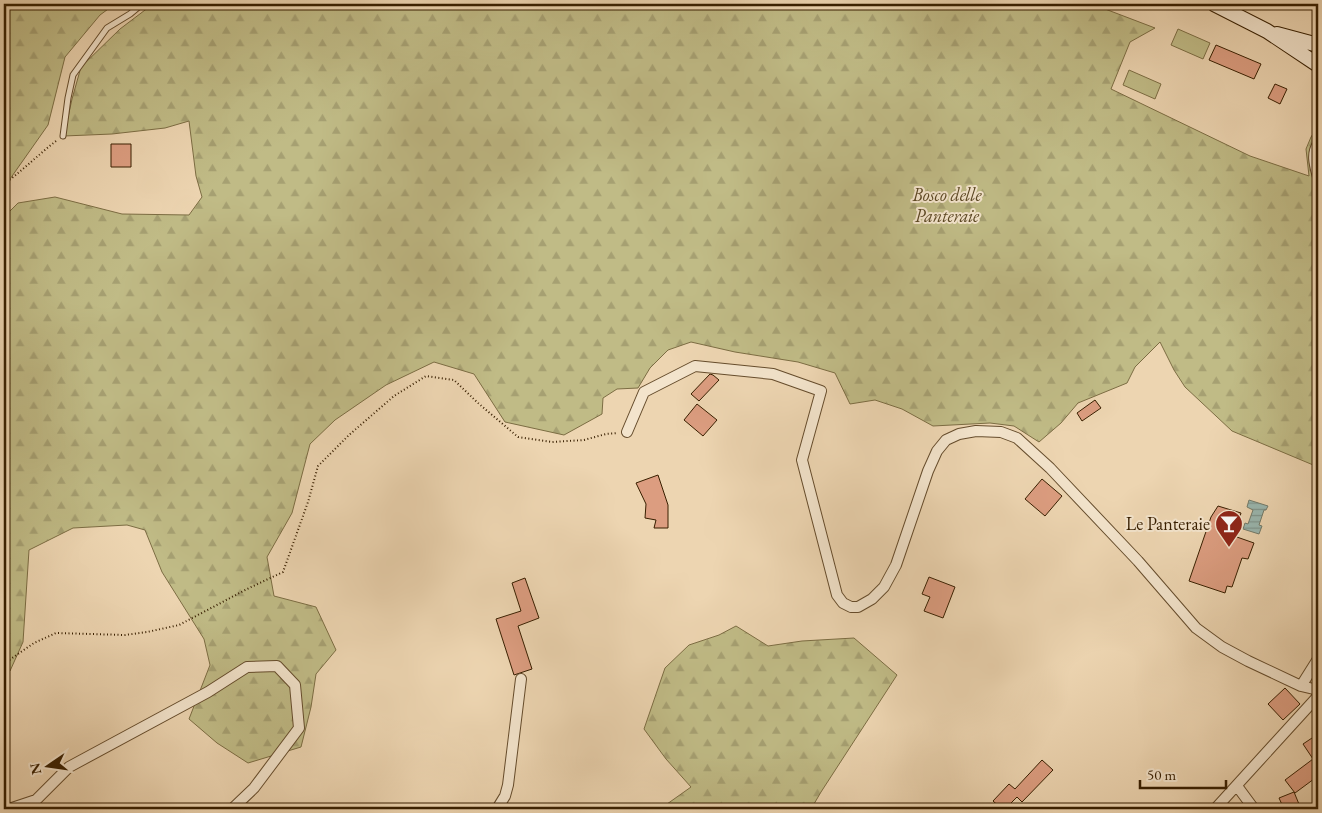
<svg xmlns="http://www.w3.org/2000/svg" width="1322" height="813" viewBox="0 0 1322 813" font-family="'EB Garamond',serif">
	<defs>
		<pattern id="forest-firs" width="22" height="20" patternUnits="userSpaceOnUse" patternTransform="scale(1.25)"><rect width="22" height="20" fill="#c0bb86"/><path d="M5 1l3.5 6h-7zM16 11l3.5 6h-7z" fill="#a6a072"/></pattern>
		<pattern id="water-rules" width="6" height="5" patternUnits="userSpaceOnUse" patternTransform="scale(1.25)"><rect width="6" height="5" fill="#9ab8b1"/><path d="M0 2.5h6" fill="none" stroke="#7f958e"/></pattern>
	</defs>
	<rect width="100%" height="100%" fill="#edd5b1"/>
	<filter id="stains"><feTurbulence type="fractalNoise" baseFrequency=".004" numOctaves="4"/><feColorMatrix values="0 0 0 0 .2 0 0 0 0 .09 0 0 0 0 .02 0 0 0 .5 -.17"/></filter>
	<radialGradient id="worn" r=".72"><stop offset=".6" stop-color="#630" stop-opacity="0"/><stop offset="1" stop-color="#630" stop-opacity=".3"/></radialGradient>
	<path fill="url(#forest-firs)" stroke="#7c6d43" d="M 4,4 L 115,4 L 100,15 L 65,57 L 48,125 L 10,179 L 4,177 Z
		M 153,4 L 522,4 L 523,5 L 631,5 L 635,4 L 1092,4 L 1155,28 L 1130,42 L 1111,89 L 1250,156 L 1309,176 L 1306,149 L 1311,137 L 1318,126 L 1318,467 L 1232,431 L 1185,387 L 1174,370 L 1160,342 L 1135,367 L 1127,383 L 1078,403 L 1061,423 L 1039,442 L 1014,426 L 990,423 L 933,426 L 902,409 L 875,400 L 850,404 L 835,373 L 798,362 L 735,352 L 691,342 L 668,350 L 650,368 L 638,388 L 617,389 L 603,398 L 602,414 L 564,435 L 505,422 L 474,374 L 434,362 L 386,385 L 335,420 L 310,444 L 292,513 L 267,557 L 274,596 L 316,607 L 336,650 L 316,674 L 311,707 L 301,747 L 248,763 L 217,743 L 189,719 L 210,665 L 204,639 L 162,572 L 145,530 L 127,525 L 73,528 L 29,550 L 23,642 L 10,671 L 4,677 L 4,217 L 18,203 L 55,197 L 122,214 L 189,215 L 202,197 L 196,176 L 189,121 L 165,128 L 112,134 L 64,136 L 72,99 L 81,67 L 120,29 Z
		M 736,626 L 768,646 L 802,641 L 854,638 L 897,675 L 821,792 L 811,809 L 660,809 L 691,787 L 666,759 L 644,729 L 665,668 L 689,645 L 719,635 Z"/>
	<path fill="#c0bb86" stroke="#7c6d43" d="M 1178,29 L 1210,43 L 1203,59 L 1171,45 Z
		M 1129,70 L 1161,84 L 1155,99 L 1123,85 Z"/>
	<path fill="url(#water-rules)" stroke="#737b6a" d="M 1249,500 L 1268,506 L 1266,510 L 1264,510 L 1259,525 L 1262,526 L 1259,534 L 1243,529 L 1245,523 L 1248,524 L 1253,510 L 1247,507 Z"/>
	<path fill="#dc9d80" stroke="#381f00" d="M 1216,45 L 1261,64 L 1254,79 L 1209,60 Z
		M 1275,84 L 1287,89 L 1280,104 L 1268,98 Z
		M 111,144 L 131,144 L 131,167 L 111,167 Z
		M 710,374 L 713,375 L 719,380 L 699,401 L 691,394 Z
		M 1095,400 L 1101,408 L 1082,421 L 1077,413 Z
		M 697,404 L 717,420 L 703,436 L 684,420 Z
		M 658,475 L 668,505 L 668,528 L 654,528 L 656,520 L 645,518 L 646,504 L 636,483 Z
		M 1042,479 L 1062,496 L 1045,516 L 1025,499 Z
		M 1218,506 L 1241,513 L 1234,536 L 1254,543 L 1248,559 L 1242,558 L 1232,587 L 1227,586 L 1225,593 L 1189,581 L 1211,517 Z
		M 929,577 L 955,587 L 943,618 L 924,611 L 930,597 L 922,594 Z
		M 525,578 L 539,618 L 518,626 L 532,669 L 514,675 L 496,619 L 521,611 L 512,583 Z
		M 1285,688 L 1300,704 L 1283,720 L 1268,704 Z
		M 1318,734 L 1318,776 L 1295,793 L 1285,780 L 1313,759 L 1303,744 Z
		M 1042,760 L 1053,770 L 1022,802 L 1017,797 L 1005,809 L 1002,809 L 993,801 L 1009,784 L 1015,789 Z
		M 1294,792 L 1301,809 L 1284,809 L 1279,798 Z"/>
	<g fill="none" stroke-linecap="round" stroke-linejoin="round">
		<defs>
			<path id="lane" d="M 63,136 L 68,98 L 73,75 L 107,28 L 130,14 L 142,4"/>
			<path id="street" d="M 1318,144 C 1311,154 1315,166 1318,177
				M 627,432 L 644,392 L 695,366 L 773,374 L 821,391 L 802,460 L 837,595 L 843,603 L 851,607 L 858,607 L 872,599 L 884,587 L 896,565 L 928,471 L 937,451 L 946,440 L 959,434 L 976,431 L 1001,432 L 1017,438 L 1050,468 L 1138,561 L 1196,628 L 1222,647 L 1248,661 L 1301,686 L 1318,690
				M 1301,686 L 1318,659
				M 1237,786 L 1254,809
				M 9,809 L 36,800 L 69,767 L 208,692 L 247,667 L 277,666 L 295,685 L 299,728 L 254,788 L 232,809
				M 497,809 L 505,796 L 508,785 L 521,679
				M 1215,809 L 1318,696"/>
			<path id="secondary" d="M 1214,4 L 1267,31 L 1318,65
				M 1277,34 L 1318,45"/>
		</defs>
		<use href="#lane" stroke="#654c2c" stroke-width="7"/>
		<use href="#street" stroke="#654c2c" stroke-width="12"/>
		<use href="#secondary" stroke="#381f00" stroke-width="16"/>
		<path stroke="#381f00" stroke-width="2" stroke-dasharray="1 2.5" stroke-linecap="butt" d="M 4,184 C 22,171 38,155 56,141
			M 4,668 L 5,663 L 34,643 L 56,633 L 125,635 L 147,632 L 179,625 L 249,588 L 283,572 L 308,502 L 318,466 L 349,435 L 394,396 L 426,376 L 454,380 L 478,403 L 518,437 L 552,442 L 584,440 L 606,434 L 618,433"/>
		<use href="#lane" stroke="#f3e4cc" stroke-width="5"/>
		<use href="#street" stroke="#f3e4cc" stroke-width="10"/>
		<use href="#secondary" stroke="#f3e4cc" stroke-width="14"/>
	</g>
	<defs>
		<symbol id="bar-pin" viewBox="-11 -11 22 30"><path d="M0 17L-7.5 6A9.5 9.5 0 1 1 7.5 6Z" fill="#8f2418" stroke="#f3e4cc"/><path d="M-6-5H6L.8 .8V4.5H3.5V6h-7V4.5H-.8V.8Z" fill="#fff"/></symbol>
	</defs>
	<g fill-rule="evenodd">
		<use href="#bar-pin" x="1213" y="508" width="32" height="43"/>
	</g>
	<g text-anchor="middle" stroke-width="4" stroke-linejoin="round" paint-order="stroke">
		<g font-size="18" font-style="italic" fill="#5a4622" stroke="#f3e4cc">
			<text x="947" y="201">Bosco delle<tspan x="947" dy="21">Panteraie</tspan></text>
		</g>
		<g font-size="18" fill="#381f00" stroke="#f3e4cc" text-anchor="end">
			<text x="1210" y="530">Le Panteraie</text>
		</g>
	</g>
	<rect width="1322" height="813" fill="none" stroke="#edd5b1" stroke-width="20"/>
	<rect x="5" y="5" width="1312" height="803" fill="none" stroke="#381f00" stroke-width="2.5"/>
	<rect x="10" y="10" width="1302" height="793" fill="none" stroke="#381f00"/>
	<g transform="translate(48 766) rotate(257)" stroke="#f3e4cc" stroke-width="4" paint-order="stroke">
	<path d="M0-4L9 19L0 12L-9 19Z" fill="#381f00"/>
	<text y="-8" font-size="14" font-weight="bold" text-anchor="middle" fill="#381f00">N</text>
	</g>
	<path d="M1140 780v8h86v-8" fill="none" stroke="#381f00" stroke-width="2.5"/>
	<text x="1147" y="780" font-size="15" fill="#381f00" stroke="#f3e4cc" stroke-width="4" paint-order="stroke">50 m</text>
	<rect width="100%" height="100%" filter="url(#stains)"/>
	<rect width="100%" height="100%" fill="url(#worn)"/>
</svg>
